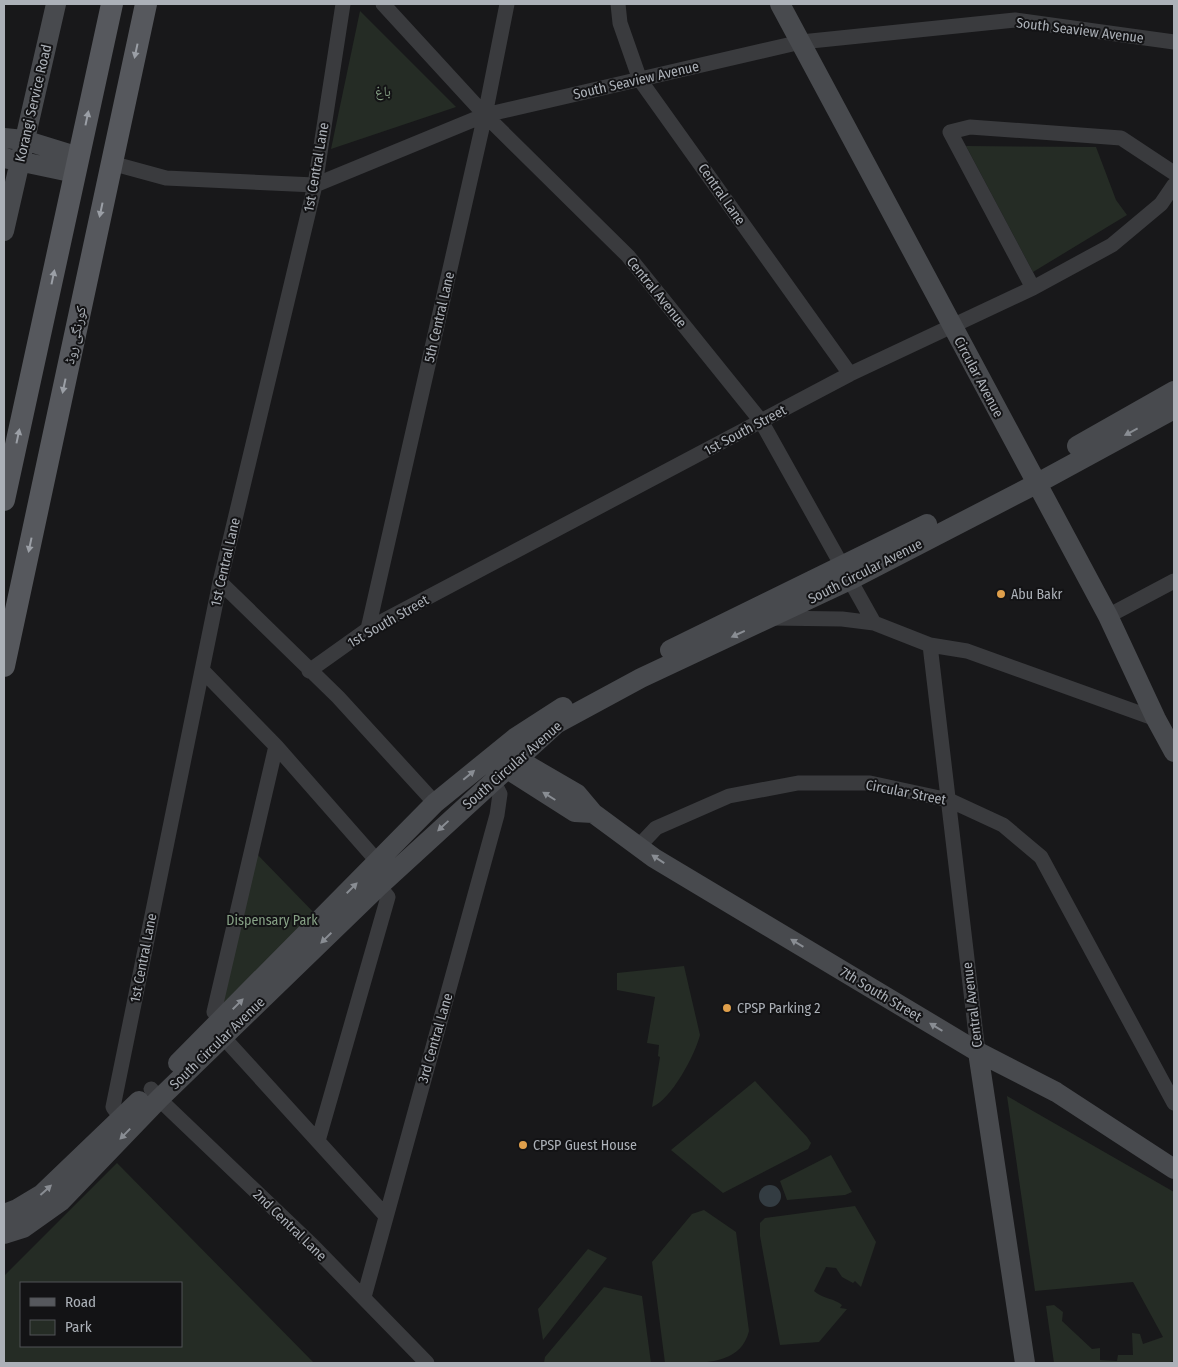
<svg xmlns="http://www.w3.org/2000/svg" width="1178" height="1367" viewBox="0 0 1178 1367" font-family="'Fira Sans Condensed','Noto Naskh Arabic',sans-serif">
	<rect width="100%" height="100%" fill="#18181a"/>
	<path fill="#252c25" fill-rule="evenodd" d="M 360,11 L 456,107 L 331,149 Z
		M 966,146 L 1096,147 L 1116,200 L 1127,215 L 1033,272 Z
		M 254,851 L 320,919 L 216,1012 Z
		M 684,966 L 700,1035 C 695,1055 671,1100 652,1107 L 660,1057 L 658,1056 L 659,1045 L 647,1043 L 655,997 L 617,990 L 617,973 Z
		M 755,1081 L 807,1137 L 811,1143 L 808,1149 L 723,1193 L 671,1150 Z
		M 1007,1096 L 1174,1192 L 1174,1361 L 1166,1363 L 1054,1363 L 1046,1306 L 1054,1305 L 1063,1312 L 1062,1321 L 1092,1349 L 1100,1348 L 1100,1360 L 1117,1361 L 1118,1355 L 1133,1355 L 1132,1333 L 1140,1334 L 1143,1344 L 1163,1337 L 1133,1282 L 1035,1291 Z
		M 831,1155 L 852,1192 L 845,1195 L 787,1200 L 780,1181 Z
		M 117,1163 L 314,1363 L 4,1363 L 4,1276 ZM 181,1283 L 181,1346 L 21,1346 L 21,1283 Z
		M 855,1206 L 876,1242 L 861,1287 L 855,1281 L 853,1283 L 842,1277 L 836,1268 L 826,1267 L 814,1291 C 825,1300 834,1298 842,1305 L 840,1308 L 847,1309 L 819,1342 L 780,1345 L 760,1236 L 760,1223 L 765,1218 Z
		M 704,1210 L 736,1232 L 749,1331 C 740,1367 699,1363 665,1363 L 652,1262 L 692,1214 Z
		M 588,1249 L 607,1258 L 543,1340 L 538,1309 Z
		M 604,1287 L 642,1296 L 651,1363 L 544,1363 L 545,1357 Z"/>
	<path fill="#333c42" d="M759 1196a11 11 0 1 1 22 0a11 11 0 1 1-22 0Z"/>
	<g fill="none" stroke-linecap="round" stroke-linejoin="round">
		<path stroke="#3a3b3e" stroke-width="15" d="M 383,4 L 485,115 L 628,256 L 761,421 L 874,623
			M 618,4 L 620,23 L 640,80 L 850,374
			M 111,163 L 166,178 L 315,185 L 485,115 L 801,42 L 1015,20 L 1174,42
			M 1033,288 L 950,132 L 970,127 L 1121,138 L 1174,173
			M 220,582 L 338,697 L 435,803
			M 1108,616 L 1174,581
			M 772,618 L 842,619 L 874,623 L 930,645 L 967,651 L 1156,719
			M 368,629 L 485,115 L 507,4
			M 930,645 L 978,1052
			M 202,670 L 276,746 L 378,862
			M 309,671 L 368,629 L 850,374 L 1033,288 L 1112,245 L 1161,204 L 1174,185
			M 639,846 L 656,828 L 729,796 L 798,783 L 870,783 L 949,800 L 1003,825 L 1041,857 L 1174,1103
			M 221,1020 L 214,1012 L 276,746
			M 224,1038 L 385,1215
			M 151,1089 L 159,1099 L 313,1246 L 427,1363
			M 121,1118 L 113,1107 L 220,582 L 315,185 L 343,4
			M 318,1141 L 388,897 L 379,886
			M 364,1297 L 497,815 L 500,794 L 493,780"/>
		<path stroke="#484a4e" stroke-width="20" d="M 780,4 L 1108,616 L 1156,719 L 1174,752
			M 4,138 L 24,140 L 79,157
			M 4,158 L 75,173
			M 4,231 L 56,4
			M 1077,446 L 1174,391
			M 670,650 L 927,524
			M 517,759 L 577,794 L 593,813 L 654,858 L 978,1052 L 1056,1092 L 1174,1169
			M 506,768 L 575,812 L 593,813
			M 978,1052 L 1025,1363
			M 178,1063 L 435,803 L 515,738 L 563,707
			M 4,1214 L 17,1209 L 42,1194 L 139,1101
			M 4,1234 L 23,1228 L 61,1201 L 159,1099 L 379,886 L 556,724 L 641,678 L 850,580 L 1036,484 L 1174,409"/>
		<path stroke="#56585d" stroke-width="22" d="M 4,500 L 112,4
			M 4,666 L 146,4"/>
	</g>
	<defs><path id="oneway-solid" d="M-6-.8H1V-3.2L6.5 0L1 3.2V.8H-6Z" transform="scale(1.25)"/></defs>
	<g fill="#9b9fa6">
		<use href="#oneway-solid" transform="translate(136 51) rotate(102)"/>
		<use href="#oneway-solid" transform="translate(87 118) rotate(-78)"/>
		<use href="#oneway-solid" transform="translate(101 210) rotate(102)"/>
		<use href="#oneway-solid" transform="translate(53 277) rotate(-78)"/>
		<use href="#oneway-solid" transform="translate(64 386) rotate(102)"/>
		<use href="#oneway-solid" transform="translate(18 436) rotate(-78)"/>
		<use href="#oneway-solid" transform="translate(30 545) rotate(102)"/>
	</g>
	<g fill="#898d93">
		<use href="#oneway-solid" transform="translate(1131 432) rotate(152)"/>
		<use href="#oneway-solid" transform="translate(738 634) rotate(155)"/>
		<use href="#oneway-solid" transform="translate(469 775) rotate(-40)"/>
		<use href="#oneway-solid" transform="translate(549 796) rotate(-148)"/>
		<use href="#oneway-solid" transform="translate(443 826) rotate(137)"/>
		<use href="#oneway-solid" transform="translate(658 859) rotate(-147)"/>
		<use href="#oneway-solid" transform="translate(352 888) rotate(-45)"/>
		<use href="#oneway-solid" transform="translate(326 938) rotate(136)"/>
		<use href="#oneway-solid" transform="translate(797 943) rotate(-149)"/>
		<use href="#oneway-solid" transform="translate(238 1004) rotate(-45)"/>
		<use href="#oneway-solid" transform="translate(936 1027) rotate(-149)"/>
		<use href="#oneway-solid" transform="translate(125 1134) rotate(134)"/>
		<use href="#oneway-solid" transform="translate(46 1190) rotate(-42)"/>
	</g>
	<g fill="#df9f4b" stroke="#131315" stroke-width="2">
		<circle cx="1001" cy="594" r="5"/>
		<circle cx="727" cy="1008" r="5"/>
		<circle cx="523" cy="1145" r="5"/>
	</g>
	<g text-anchor="middle" stroke-width="4" stroke-linejoin="round" paint-order="stroke">
		<g font-size="14" fill="#acb1b8" stroke="#131315">
			<text transform="translate(1080 30) rotate(7)" y="5">South Seaview Avenue</text>
			<text transform="translate(636 80) rotate(-13)" y="5">South Seaview Avenue</text>
			<text transform="translate(33 103) rotate(-77)" y="5">Korangi Service Road</text>
			<text transform="translate(316 167) rotate(-80)" y="5">1st Central Lane</text>
			<text transform="translate(722 194) rotate(55)" y="5">Central Lane</text>
			<text transform="translate(657 292) rotate(51)" y="5">Central Avenue</text>
			<text transform="translate(439 317) rotate(-77)" y="5">5th Central Lane</text>
			<text transform="translate(75 335) rotate(-78)" y="5">کورنگی روڈ</text>
			<text transform="translate(979 377) rotate(62)" y="5">Circular Avenue</text>
			<text transform="translate(745 430) rotate(-28)" y="5">1st South Street</text>
			<text transform="translate(225 562) rotate(-77)" y="5">1st Central Lane</text>
			<text transform="translate(865 571) rotate(-27)" y="5">South Circular Avenue</text>
			<text transform="translate(388 621) rotate(-30)" y="5">1st South Street</text>
			<text transform="translate(512 765) rotate(-41)" y="5">South Circular Avenue</text>
			<text transform="translate(906 792) rotate(11)" y="5">Circular Street</text>
			<text transform="translate(143 958) rotate(-79)" y="5">1st Central Lane</text>
			<text transform="translate(881 994) rotate(31)" y="5">7th South Street</text>
			<text transform="translate(972 1005) rotate(-97)" y="5">Central Avenue</text>
			<text transform="translate(435 1038) rotate(-74)" y="5">3rd Central Lane</text>
			<text transform="translate(217 1043) rotate(-44)" y="5">South Circular Avenue</text>
			<text transform="translate(290 1225) rotate(44)" y="5">2nd Central Lane</text>
		</g>
		<g font-size="14" fill="#86a185" stroke="#131315">
			<text x="383" y="96">باغ</text>
			<text x="272" y="925">Dispensary Park</text>
		</g>
		<g font-size="14" fill="#acb1b8" stroke="#131315" text-anchor="start">
			<text x="1011" y="599">Abu Bakr</text>
			<text x="737" y="1013">CPSP Parking 2</text>
			<text x="533" y="1150">CPSP Guest House</text>
		</g>
	</g>
	<rect width="1178" height="1367" fill="none" stroke="#acb1b8" stroke-width="10"/>
	<rect x="20" y="1282" width="162" height="65" fill="#131315" stroke="#505256"/>
	<rect x="30" y="1298" width="25" height="8" fill="#56585d" stroke="#505256"/>
	<text x="65" y="1307" font-size="15" fill="#acb1b8">Road</text>
	<rect x="30" y="1320" width="25" height="15" fill="#252c25" stroke="#505256"/>
	<text x="65" y="1332" font-size="15" fill="#acb1b8">Park</text>
</svg>
